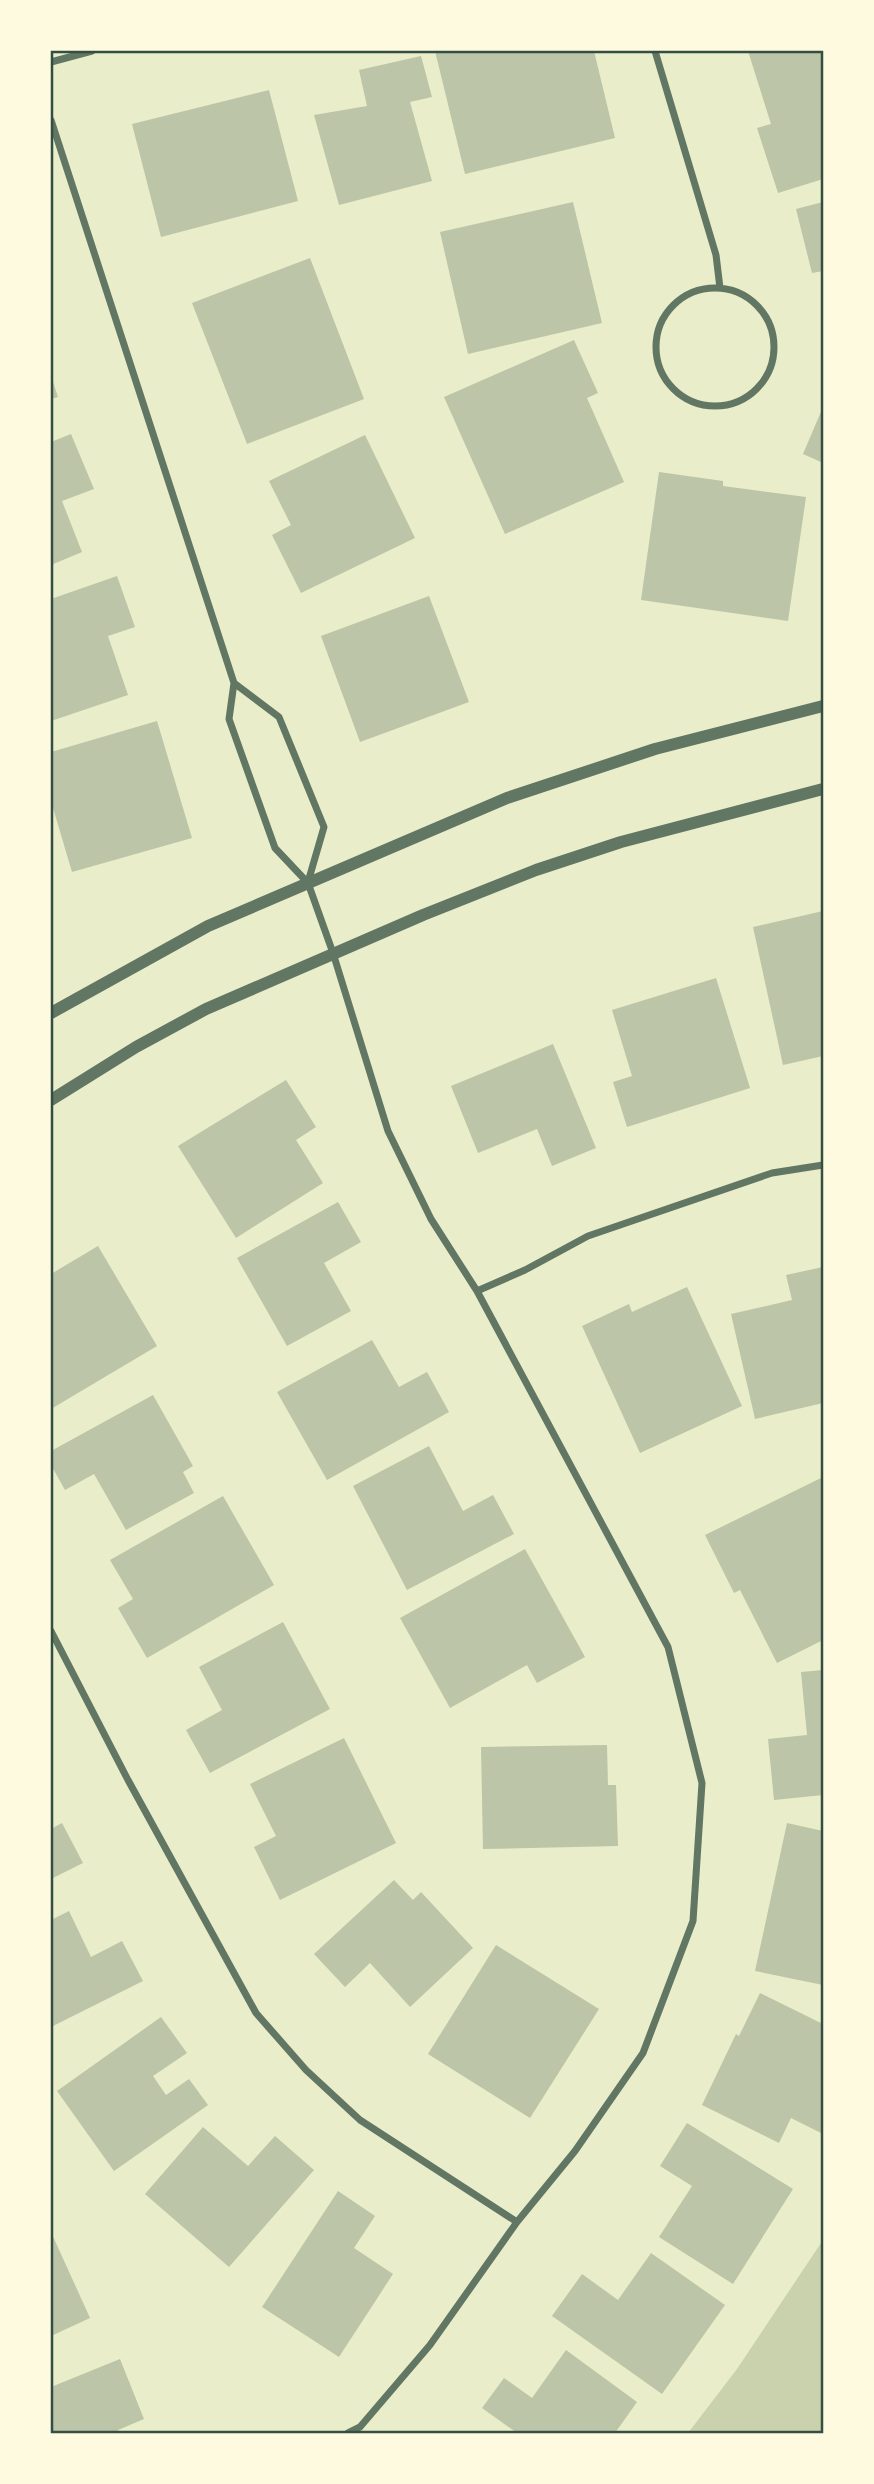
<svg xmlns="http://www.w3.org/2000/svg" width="874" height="2484" viewBox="0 0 874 2484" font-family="Helvetica,sans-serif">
	<rect width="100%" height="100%" fill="#e9edc9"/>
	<path fill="#cad2ad" d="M 823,2240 L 823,2433 L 688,2433 L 737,2369 Z"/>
	<path fill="#bcc5a7" d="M 435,51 L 594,51 L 615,138 L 465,174 Z
		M 748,51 L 823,51 L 823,179 L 778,193 L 757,128 L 771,124 Z
		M 421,56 L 432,97 L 410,102 L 432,181 L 339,205 L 314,115 L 367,106 L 359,70 Z
		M 269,90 L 298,201 L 161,237 L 132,124 Z
		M 573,202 L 602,323 L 468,354 L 440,232 Z
		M 823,202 L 823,271 L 812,273 L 796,209 Z
		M 310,258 L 364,399 L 247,444 L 192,303 Z
		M 574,340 L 598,393 L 587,398 L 624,482 L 505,534 L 444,397 Z
		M 51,376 L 58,397 L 51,399 Z
		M 823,407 L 823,463 L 803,454 Z
		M 71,434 L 94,489 L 62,501 L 82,552 L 51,565 L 51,442 Z
		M 365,435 L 415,538 L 301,593 L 272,535 L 291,525 L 269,481 Z
		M 659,472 L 723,481 L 723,486 L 806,497 L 788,621 L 641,600 Z
		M 117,576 L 135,627 L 108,636 L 128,695 L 51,721 L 51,599 Z
		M 429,596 L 469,702 L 360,742 L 321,636 Z
		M 157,721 L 192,838 L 72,872 L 51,801 L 51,752 Z
		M 823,911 L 823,1056 L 783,1065 L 753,927 Z
		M 716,978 L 750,1088 L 627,1127 L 613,1082 L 632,1076 L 612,1010 Z
		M 553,1044 L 596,1148 L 552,1166 L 537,1129 L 478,1153 L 451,1086 Z
		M 286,1080 L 316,1127 L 296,1140 L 323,1183 L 236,1238 L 178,1146 Z
		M 338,1202 L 361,1242 L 324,1263 L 351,1311 L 287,1346 L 237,1258 Z
		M 98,1246 L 157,1346 L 51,1409 L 51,1274 Z
		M 823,1267 L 823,1403 L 755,1419 L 731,1314 L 792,1300 L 786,1275 Z
		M 687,1287 L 742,1406 L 640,1453 L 582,1326 L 629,1304 L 632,1312 Z
		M 372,1340 L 399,1387 L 427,1372 L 449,1412 L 327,1480 L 277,1392 Z
		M 153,1395 L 193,1466 L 183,1472 L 194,1493 L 126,1530 L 94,1474 L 65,1490 L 51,1465 L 51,1451 Z
		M 429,1446 L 463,1511 L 493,1495 L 514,1534 L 407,1590 L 353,1486 Z
		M 823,1477 L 823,1640 L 777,1663 L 740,1590 L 734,1593 L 705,1535 Z
		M 223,1496 L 274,1585 L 147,1658 L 118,1608 L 133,1599 L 110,1560 Z
		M 525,1549 L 585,1657 L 537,1683 L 527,1665 L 450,1708 L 400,1618 Z
		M 283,1622 L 330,1709 L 210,1773 L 186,1730 L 222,1710 L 199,1667 Z
		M 823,1670 L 823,1795 L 774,1800 L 768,1739 L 807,1735 L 801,1672 Z
		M 344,1738 L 396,1843 L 280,1900 L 254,1847 L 276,1836 L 250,1784 Z
		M 607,1745 L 608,1785 L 616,1785 L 618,1846 L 483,1849 L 481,1747 Z
		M 62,1823 L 83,1863 L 51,1879 L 51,1829 Z
		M 787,1823 L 823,1831 L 823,1985 L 755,1971 Z
		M 394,1880 L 413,1900 L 421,1892 L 473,1948 L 410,2007 L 370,1963 L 345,1987 L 314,1954 Z
		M 69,1911 L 91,1957 L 122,1941 L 143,1981 L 51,2027 L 51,1920 Z
		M 496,1945 L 599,2009 L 530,2118 L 428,2054 Z
		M 760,1993 L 823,2024 L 823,2134 L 791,2118 L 779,2143 L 702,2105 L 736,2034 L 739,2036 Z
		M 161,2017 L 187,2053 L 153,2076 L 166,2095 L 189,2079 L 208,2105 L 114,2171 L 57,2091 Z
		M 687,2123 L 793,2189 L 733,2284 L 659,2237 L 692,2186 L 660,2166 Z
		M 203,2127 L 248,2166 L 275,2136 L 314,2170 L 229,2267 L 145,2194 Z
		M 338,2191 L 375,2216 L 354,2248 L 393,2274 L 339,2357 L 262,2307 Z
		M 51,2232 L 90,2318 L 51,2336 Z
		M 651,2253 L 725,2305 L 662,2394 L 552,2316 L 582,2274 L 618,2300 Z
		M 566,2350 L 637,2402 L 615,2433 L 517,2433 L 482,2408 L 504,2378 L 532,2398 Z
		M 120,2359 L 144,2419 L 118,2430 L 120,2433 L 51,2433 L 51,2387 Z"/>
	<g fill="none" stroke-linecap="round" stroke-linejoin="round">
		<path stroke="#617663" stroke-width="7" d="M 655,51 L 716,255 L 720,288
			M 51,62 L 92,51
			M 51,120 L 234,683 L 229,719 L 275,848 L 308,883 L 333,953 L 388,1131 L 431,1219 L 477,1291 L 668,1647 L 702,1783 L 693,1921 L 643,2053 L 575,2151 L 517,2222 L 430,2345 L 360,2427 L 348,2433
			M656 347a59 59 0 1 1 118 0a59 59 0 1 1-118 0Z
			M 234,683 L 279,717 L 324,827 L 308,882
			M 477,1291 L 525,1270 L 588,1236 L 772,1173 L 823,1165
			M 51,1631 L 128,1780 L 256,2013 L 306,2070 L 360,2120 L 517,2222"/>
		<path stroke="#617663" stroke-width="12" d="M 51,1013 L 208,926 L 507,798 L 655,749 L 823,706
			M 51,1100 L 136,1047 L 206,1009 L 423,915 L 536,870 L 621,842 L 823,789"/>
	</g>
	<rect width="874" height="2484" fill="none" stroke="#fefae0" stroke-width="105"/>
	<rect x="52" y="52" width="770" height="2380" fill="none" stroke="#344e41" stroke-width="2.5"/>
</svg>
